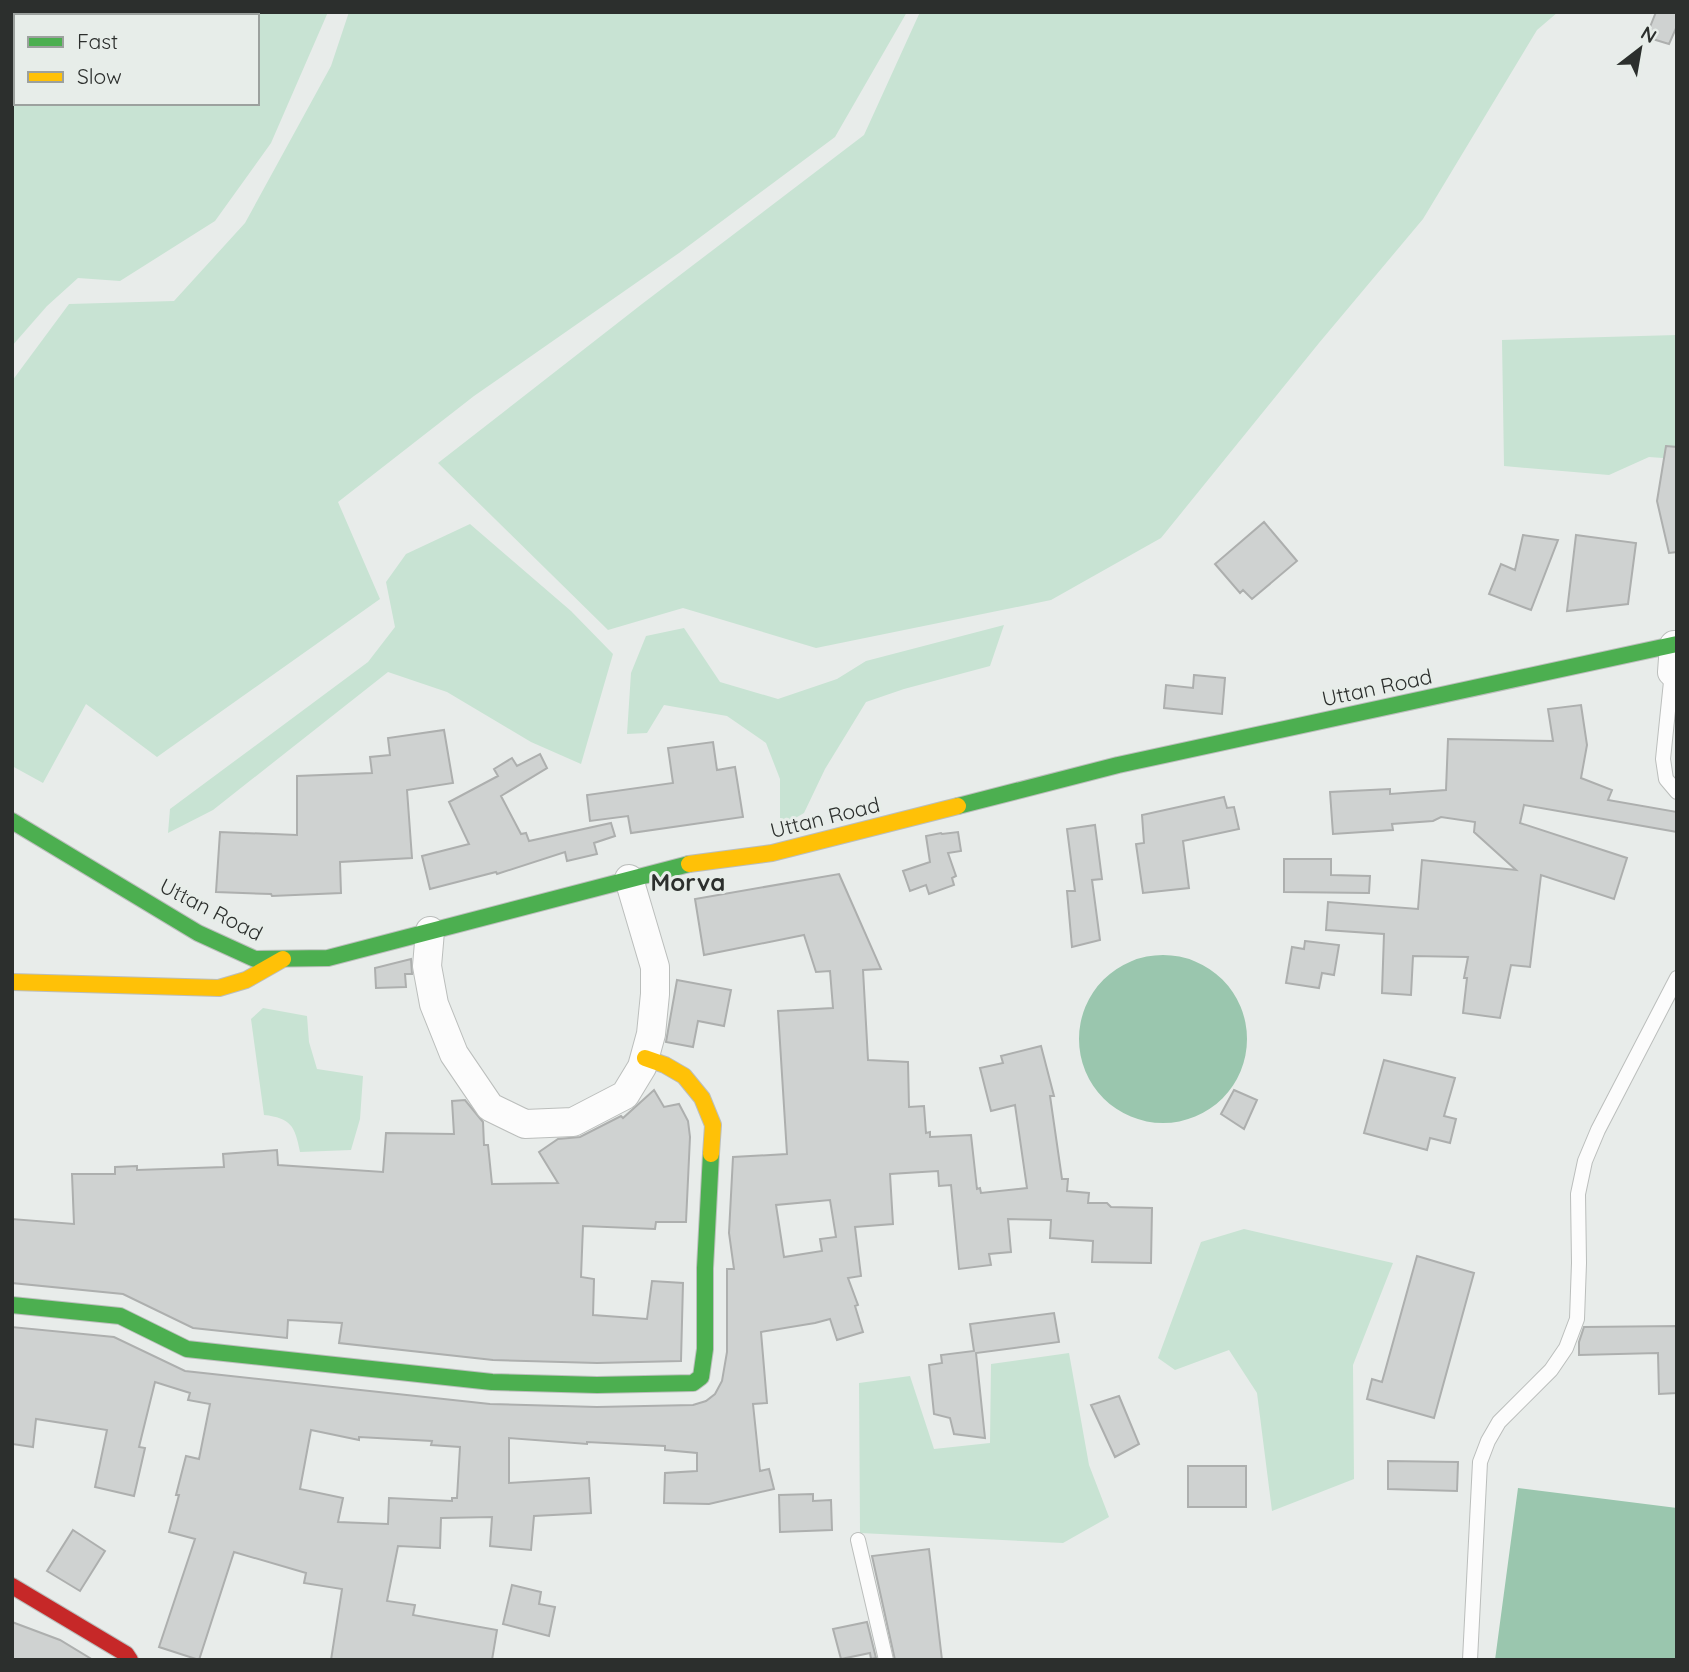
<svg xmlns="http://www.w3.org/2000/svg" width="1689" height="1672" viewBox="0 0 1689 1672" font-family="Quicksand,sans-serif">
	<rect width="100%" height="100%" fill="#e8ecea"/>
	<path fill="#c8e3d3" fill-rule="evenodd" d="M 12,12 L 328,12 L 271,143 L 215,221 L 120,281 L 78,278 L 47,306 L 12,346 ZM 16,16 L 257,16 L 257,103 L 16,103 Z
		M 349,12 L 907,12 L 835,137 L 679,253 L 474,396 L 338,502 L 380,599 L 157,757 L 86,704 L 43,783 L 12,766 L 12,381 L 69,304 L 174,301 L 245,223 L 331,66 Z
		M 920,12 L 1558,12 L 1537,30 L 1423,219 L 1319,343 L 1161,538 L 1051,600 L 816,648 L 683,608 L 608,630 L 438,463 L 642,304 L 864,135 Z
		M 1677,335 L 1677,459 L 1649,457 L 1609,475 L 1504,466 L 1502,340 Z
		M 470,524 L 571,611 L 613,654 L 581,764 L 531,742 L 447,692 L 388,672 L 213,810 L 168,833 L 170,809 L 368,662 L 395,627 L 386,582 L 406,554 Z
		M 1004,625 L 990,666 L 904,689 L 866,702 L 825,769 L 804,813 L 780,827 L 780,779 L 766,743 L 727,716 L 664,705 L 647,733 L 627,734 L 631,673 L 646,636 L 684,628 L 720,682 L 778,699 L 837,679 L 866,661 Z
		M 263,1008 L 307,1016 L 309,1042 L 317,1069 L 363,1076 L 360,1119 L 351,1150 L 300,1152 C 295,1126 291,1118 264,1115 L 251,1019 Z
		M 1244,1229 L 1393,1263 L 1353,1365 L 1354,1479 L 1272,1511 L 1257,1393 L 1229,1350 L 1175,1370 L 1158,1358 L 1201,1242 Z
		M 1069,1353 L 1089,1465 L 1109,1517 L 1063,1543 L 860,1533 L 859,1383 L 910,1376 L 934,1449 L 990,1443 L 991,1364 Z"/>
	<path fill="#9ac6ae" d="M1079 1039a84 84 0 1 1 168 0a84 84 0 1 1-168 0Z
		M 1518,1488 L 1677,1508 L 1677,1660 L 1495,1660 Z"/>
	<path fill="#cfd2d1" stroke="#adafae" stroke-width="2" fill-rule="evenodd" d="M 1656,12 L 1677,12 L 1677,26 L 1669,44 L 1646,37 Z
		M 1666,446 L 1677,447 L 1677,552 L 1669,553 L 1657,501 Z
		M 1264,522 L 1297,561 L 1252,599 L 1243,590 L 1240,593 L 1215,564 Z
		M 1523,535 L 1558,540 L 1531,610 L 1489,594 L 1501,564 L 1515,570 Z
		M 1576,535 L 1636,543 L 1628,604 L 1567,611 Z
		M 1194,675 L 1225,678 L 1222,714 L 1164,708 L 1166,685 L 1193,688 Z
		M 1581,705 L 1587,745 L 1581,778 L 1612,790 L 1608,800 L 1677,812 L 1677,832 L 1524,805 L 1520,823 L 1627,858 L 1614,899 L 1541,875 L 1530,967 L 1511,965 L 1500,1018 L 1463,1013 L 1467,978 L 1464,978 L 1468,957 L 1413,956 L 1411,995 L 1382,993 L 1384,934 L 1326,930 L 1328,902 L 1418,909 L 1422,860 L 1516,870 L 1474,832 L 1475,822 L 1441,817 L 1433,821 L 1392,824 L 1393,830 L 1333,834 L 1330,792 L 1390,789 L 1390,794 L 1446,790 L 1448,739 L 1553,741 L 1548,709 Z
		M 444,730 L 453,783 L 407,790 L 412,858 L 340,862 L 341,893 L 272,896 L 271,894 L 216,892 L 220,832 L 297,835 L 297,776 L 372,773 L 370,757 L 390,755 L 388,738 Z
		M 713,742 L 717,770 L 735,767 L 743,817 L 631,833 L 628,816 L 590,821 L 587,795 L 673,783 L 668,748 Z
		M 540,754 L 547,768 L 501,796 L 521,834 L 526,833 L 529,841 L 611,823 L 615,836 L 594,843 L 597,854 L 567,861 L 565,852 L 497,874 L 496,872 L 430,889 L 422,856 L 469,844 L 449,802 L 498,776 L 494,769 L 512,758 L 517,766 Z
		M 1224,797 L 1227,808 L 1234,807 L 1239,829 L 1183,841 L 1189,888 L 1143,893 L 1136,844 L 1144,843 L 1142,815 Z
		M 1095,825 L 1102,879 L 1092,880 L 1100,940 L 1072,947 L 1067,891 L 1075,891 L 1067,829 Z
		M 958,832 L 961,851 L 948,853 L 956,876 L 952,878 L 954,885 L 929,894 L 926,885 L 910,891 L 903,871 L 930,862 L 926,836 L 941,833 L 942,834 Z
		M 1284,859 L 1331,859 L 1331,875 L 1370,876 L 1369,893 L 1284,892 Z
		M 839,874 L 881,969 L 863,970 L 868,1060 L 908,1062 L 909,1107 L 924,1106 L 926,1133 L 930,1132 L 930,1137 L 971,1135 L 977,1189 L 980,1188 L 981,1193 L 1027,1188 L 1015,1105 L 991,1111 L 980,1068 L 1003,1063 L 1001,1056 L 1041,1046 L 1054,1096 L 1050,1096 L 1062,1179 L 1068,1179 L 1067,1191 L 1089,1193 L 1088,1203 L 1107,1203 L 1111,1207 L 1152,1208 L 1151,1263 L 1092,1262 L 1093,1241 L 1050,1238 L 1051,1220 L 1008,1219 L 1011,1252 L 989,1254 L 991,1265 L 959,1269 L 951,1185 L 939,1186 L 938,1171 L 890,1174 L 893,1224 L 855,1227 L 861,1276 L 848,1278 L 858,1305 L 855,1306 L 863,1332 L 837,1340 L 830,1319 L 815,1323 L 761,1332 L 767,1403 L 753,1404 L 760,1471 L 769,1469 L 774,1489 L 709,1504 L 664,1503 L 665,1473 L 697,1471 L 697,1453 L 665,1450 L 665,1446 L 587,1442 L 587,1444 L 509,1438 L 509,1483 L 589,1478 L 591,1513 L 534,1516 L 531,1550 L 490,1546 L 492,1517 L 441,1518 L 440,1548 L 398,1546 L 387,1601 L 415,1605 L 413,1615 L 497,1630 L 492,1660 L 331,1660 L 342,1589 L 304,1583 L 306,1573 L 234,1552 L 199,1660 L 159,1647 L 195,1539 L 169,1532 L 179,1495 L 176,1495 L 186,1456 L 199,1459 L 210,1404 L 188,1400 L 190,1393 L 155,1382 L 139,1447 L 145,1448 L 134,1496 L 95,1487 L 107,1430 L 36,1419 L 33,1447 L 12,1444 L 12,1327 L 114,1337 L 185,1371 L 490,1404 L 597,1407 L 693,1405 L 706,1401 L 715,1394 L 722,1381 L 727,1352 L 727,1269 L 734,1269 L 729,1233 L 733,1157 L 787,1154 L 778,1011 L 833,1008 L 830,971 L 816,972 L 804,935 L 704,955 L 695,899 ZM 830,1200 L 836,1237 L 820,1239 L 822,1251 L 784,1257 L 776,1205 ZM 311,1430 L 359,1440 L 359,1437 L 432,1441 L 431,1445 L 460,1447 L 457,1498 L 452,1498 L 452,1501 L 389,1498 L 388,1524 L 338,1522 L 343,1498 L 300,1489 Z
		M 1305,941 L 1339,945 L 1334,975 L 1322,973 L 1319,988 L 1286,983 L 1292,947 L 1304,949 Z
		M 411,959 L 412,974 L 405,974 L 406,987 L 376,988 L 375,968 Z
		M 677,980 L 731,990 L 724,1026 L 698,1021 L 693,1047 L 666,1042 Z
		M 1384,1060 L 1455,1078 L 1444,1116 L 1456,1119 L 1450,1143 L 1430,1138 L 1427,1150 L 1364,1133 Z
		M 654,1090 L 664,1107 L 679,1104 L 688,1121 L 690,1137 L 686,1222 L 656,1222 L 655,1229 L 583,1226 L 581,1277 L 594,1279 L 593,1315 L 647,1319 L 652,1281 L 683,1283 L 681,1361 L 597,1363 L 493,1360 L 339,1343 L 342,1323 L 288,1320 L 287,1338 L 193,1328 L 123,1294 L 12,1283 L 12,1219 L 74,1224 L 72,1174 L 115,1174 L 115,1167 L 137,1166 L 137,1170 L 224,1167 L 223,1154 L 277,1150 L 278,1165 L 383,1172 L 386,1133 L 454,1134 L 452,1101 L 465,1100 L 483,1122 L 484,1145 L 488,1145 L 492,1184 L 558,1183 L 539,1152 L 558,1139 L 580,1137 L 621,1116 L 623,1118 Z
		M 1234,1090 L 1257,1100 L 1244,1129 L 1221,1114 Z
		M 1417,1256 L 1474,1273 L 1434,1418 L 1367,1399 L 1372,1379 L 1382,1382 Z
		M 1054,1313 L 1059,1342 L 976,1353 L 985,1438 L 954,1434 L 950,1418 L 934,1414 L 929,1365 L 942,1363 L 941,1355 L 974,1351 L 970,1324 Z
		M 1677,1326 L 1677,1393 L 1659,1394 L 1658,1353 L 1579,1355 L 1579,1342 L 1584,1327 Z
		M 1119,1396 L 1139,1444 L 1115,1457 L 1091,1405 Z
		M 1388,1461 L 1458,1462 L 1457,1491 L 1388,1489 Z
		M 1188,1466 L 1246,1466 L 1246,1507 L 1188,1507 Z
		M 813,1494 L 813,1501 L 831,1500 L 832,1530 L 780,1532 L 779,1495 Z
		M 73,1530 L 105,1551 L 80,1591 L 47,1571 Z
		M 929,1549 L 942,1660 L 895,1660 L 872,1556 Z
		M 512,1585 L 541,1592 L 539,1604 L 555,1607 L 549,1636 L 503,1624 Z
		M 12,1622 L 60,1640 L 93,1660 L 12,1660 Z
		M 867,1622 L 876,1658 L 871,1659 L 870,1653 L 841,1659 L 833,1629 Z"/>
	<g fill="none" stroke-linecap="round" stroke-linejoin="round">
		<defs>
			<path id="lane" d="M 1672,672 L 1663,759 L 1666,779 L 1677,792
				M 858,1540 L 886,1660
				M 1470,1660 L 1480,1462 L 1488,1441 L 1499,1422 L 1551,1370 L 1566,1348 L 1577,1319 L 1579,1263 L 1578,1194 L 1585,1161 L 1598,1130 L 1677,978"/>
			<path id="street" d="M 1672,672 L 1674,645
				M 430,931 L 427,966 L 434,1004 L 454,1054 L 490,1107 L 525,1124 L 573,1122 L 625,1095 L 642,1067 L 651,1034 L 655,994 L 655,967 L 629,879"/>
			<path id="fast" d="M 958,806 L 1118,765 L 1677,644
				M 12,821 L 198,933 L 255,959 L 328,958 L 689,864
				M 12,1305 L 120,1316 L 187,1349 L 492,1382 L 597,1385 L 693,1383 L 701,1377 L 705,1349 L 705,1268 L 711,1154"/>
			<path id="slow" d="M 689,864 L 772,853 L 958,806
				M 12,982 L 219,988 L 246,980 L 283,959
				M 645,1058 L 665,1065 L 684,1076 L 702,1098 L 713,1125 L 711,1154"/>
			<path id="jam" d="M 12,1586 L 126,1654 L 130,1660"/>
		</defs>
		<use href="#lane" stroke="#bbbebc" stroke-width="16"/>
		<use href="#street" stroke="#bbbebc" stroke-width="30"/>
		<use href="#fast" stroke="#bbbebc" stroke-width="18"/>
		<use href="#slow" stroke="#bbbebc" stroke-width="18"/>
		<use href="#jam" stroke="#bbbebc" stroke-width="18"/>
		<use href="#lane" stroke="#fcfcfc" stroke-width="14"/>
		<use href="#street" stroke="#fcfcfc" stroke-width="28"/>
		<use href="#fast" stroke="#4caf50" stroke-width="16"/>
		<use href="#slow" stroke="#ffc107" stroke-width="16"/>
		<use href="#jam" stroke="#c62828" stroke-width="16"/>
	</g>
	<g text-anchor="middle" stroke-width="6" stroke-linejoin="round" paint-order="stroke">
		<g font-size="21" fill="#2c2f2d" stroke="#e7ede9">
			<text transform="translate(1377 688) rotate(-12)" y="7">Uttan Road</text>
			<text transform="translate(825 818) rotate(-14)" y="7">Uttan Road</text>
			<text transform="translate(211 910) rotate(27)" y="7">Uttan Road</text>
		</g>
		<g font-size="24" font-weight="bold" fill="#2c2f2d" stroke="#e7ede9">
			<text x="688" y="891">Morva</text>
		</g>
	</g>
	<rect width="1689" height="1672" fill="none" stroke="#2c2f2d" stroke-width="28"/>
	<rect x="14" y="14" width="245" height="91" fill="#e7ede9" stroke="#9ca19e" stroke-width="2"/>
	<rect x="28" y="37" width="35" height="10" fill="#4caf50" stroke="#9ca19e" stroke-width="2"/>
	<text x="77" y="49" font-size="21" fill="#2c2f2d">Fast</text>
	<rect x="28" y="72" width="35" height="10" fill="#ffc107" stroke="#9ca19e" stroke-width="2"/>
	<text x="77" y="84" font-size="21" fill="#2c2f2d">Slow</text>
	<g transform="translate(1640 49) rotate(31)" stroke="#e7ede9" stroke-width="5" paint-order="stroke">
	<path d="M0-5L12 26L0 18L-12 26Z" fill="#2c2f2d"/>
	<text y="-10" font-size="19" font-weight="bold" text-anchor="middle" fill="#2c2f2d">N</text>
	</g>
</svg>
